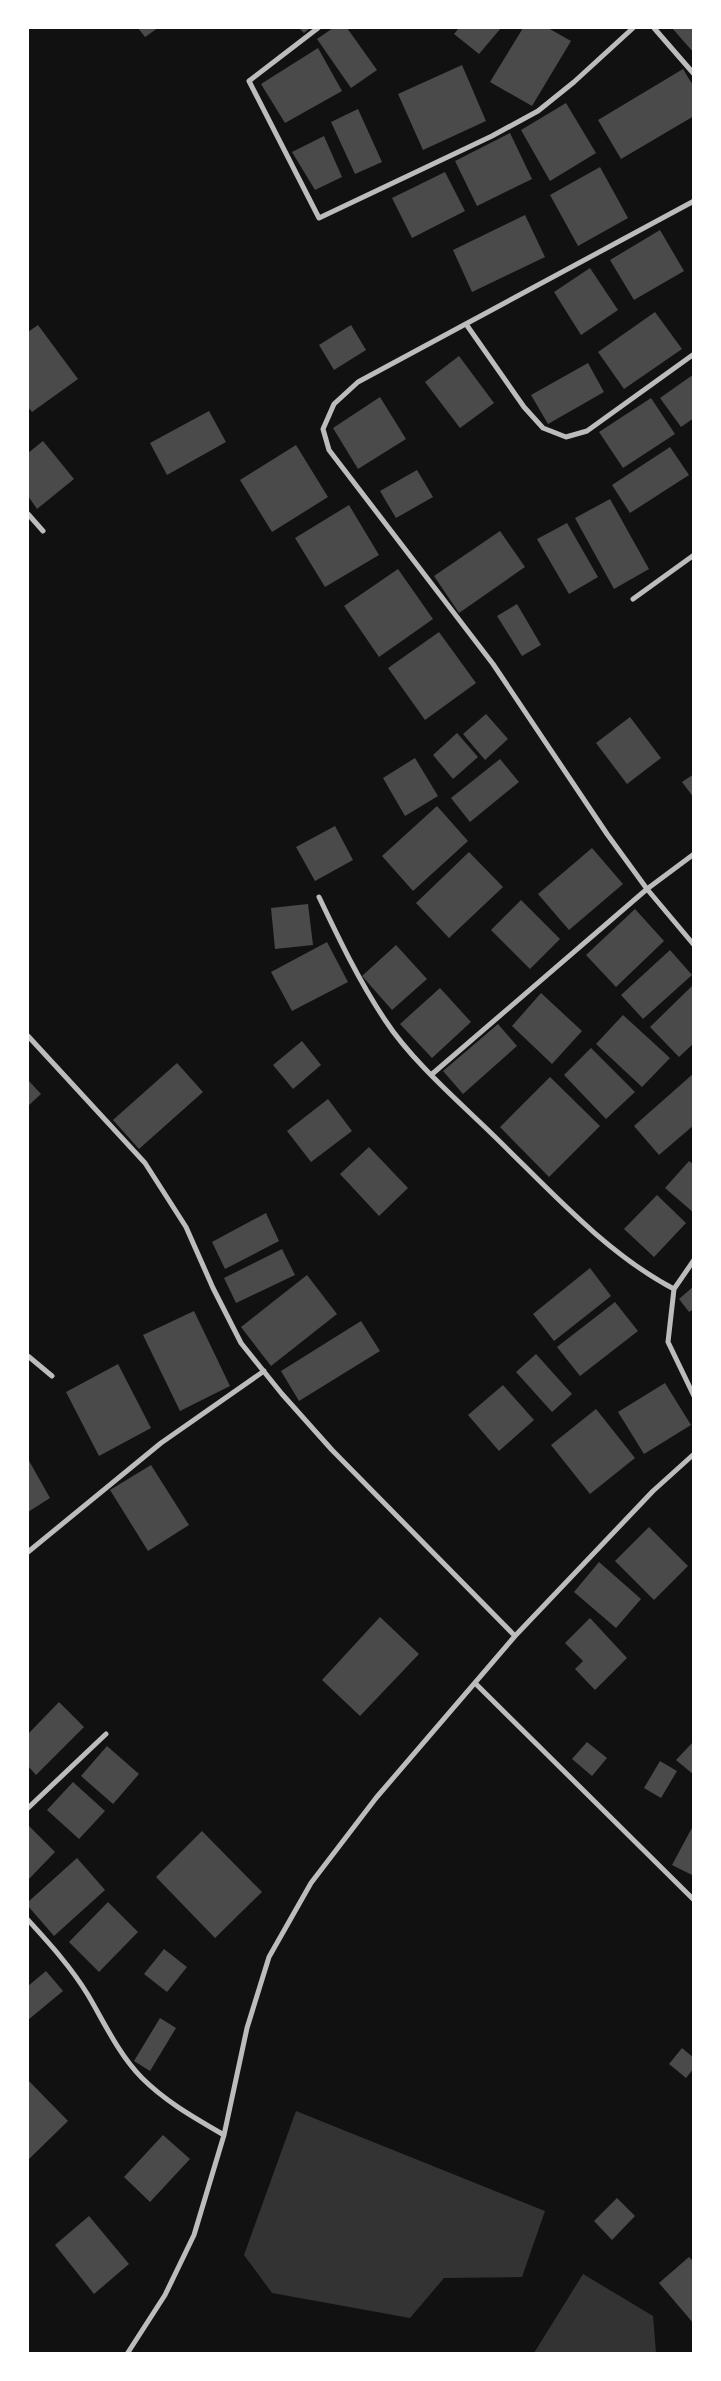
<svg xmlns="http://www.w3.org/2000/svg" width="721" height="2381" viewBox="0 0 721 2381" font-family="Inter,sans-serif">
	<rect width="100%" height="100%" fill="#111"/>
	<path fill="#333" d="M 296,2111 L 545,2211 L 522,2277 L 444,2278 L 410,2318 L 272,2293 L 244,2255 Z
		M 583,2274 L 653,2316 L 656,2353 L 534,2353 Z"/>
	<path fill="#4a4a4a" d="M 138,28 L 158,28 L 145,37 Z
		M 299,28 L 310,28 L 304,33 Z
		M 333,28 L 347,28 L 377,70 L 351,88 L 317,39 Z
		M 459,28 L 501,28 L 479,54 L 454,34 Z
		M 523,28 L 548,28 L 571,41 L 532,106 L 490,82 Z
		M 672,28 L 694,28 L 694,53 Z
		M 318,48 L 342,91 L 285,123 L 261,84 Z
		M 462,65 L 486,121 L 423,150 L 398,94 Z
		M 683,69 L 694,87 L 694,116 L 621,159 L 598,120 Z
		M 566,103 L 596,153 L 550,181 L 521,130 Z
		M 358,109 L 382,162 L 355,174 L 331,122 Z
		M 510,133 L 532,179 L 477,206 L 455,161 Z
		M 324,136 L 342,177 L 315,190 L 292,152 Z
		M 600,167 L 628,218 L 578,246 L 550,195 Z
		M 445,172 L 465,211 L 412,238 L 392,198 Z
		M 525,215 L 545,257 L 472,292 L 453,250 Z
		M 660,230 L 684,271 L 634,300 L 610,260 Z
		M 590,268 L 618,310 L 581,335 L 554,292 Z
		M 655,312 L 682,349 L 624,389 L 598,352 Z
		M 38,325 L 78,379 L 32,412 L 28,407 L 28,332 Z
		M 351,325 L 366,350 L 334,370 L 319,345 Z
		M 459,356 L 494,403 L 460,428 L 425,382 Z
		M 588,363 L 604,392 L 548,424 L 531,395 Z
		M 694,374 L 694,418 L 681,427 L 660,398 Z
		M 380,397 L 406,439 L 358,469 L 333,428 Z
		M 651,398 L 675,434 L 623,468 L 599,432 Z
		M 209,411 L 226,442 L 167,475 L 150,443 Z
		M 43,441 L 74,479 L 37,509 L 28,496 L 28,453 Z
		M 296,445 L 328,497 L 272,532 L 240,480 Z
		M 670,447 L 689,475 L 630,513 L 612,485 Z
		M 417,470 L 433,497 L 396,518 L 380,491 Z
		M 610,499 L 649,569 L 614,589 L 575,518 Z
		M 349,505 L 379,555 L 325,587 L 295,538 Z
		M 567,523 L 598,577 L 569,594 L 537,539 Z
		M 500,531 L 525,567 L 459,613 L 434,576 Z
		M 398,569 L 433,619 L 379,657 L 344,606 Z
		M 517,604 L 541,645 L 522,656 L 497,616 Z
		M 439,632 L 476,683 L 425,720 L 388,668 Z
		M 486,714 L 508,739 L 485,760 L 463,734 Z
		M 630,717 L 661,758 L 627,784 L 596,743 Z
		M 457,733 L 478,757 L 453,779 L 433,755 Z
		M 415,758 L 438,796 L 405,816 L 383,778 Z
		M 500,759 L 519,782 L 470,822 L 451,798 Z
		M 694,774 L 694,798 L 682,782 Z
		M 437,806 L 468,841 L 413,891 L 382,856 Z
		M 335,826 L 353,860 L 315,881 L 296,847 Z
		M 592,848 L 623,884 L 569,930 L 538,894 Z
		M 469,852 L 503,887 L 449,938 L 416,903 Z
		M 521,900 L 560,939 L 530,969 L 491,930 Z
		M 308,904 L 313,945 L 275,949 L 271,908 Z
		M 635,909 L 664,941 L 616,987 L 586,955 Z
		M 327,942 L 348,982 L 292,1011 L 271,972 Z
		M 396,945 L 427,979 L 392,1010 L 362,976 Z
		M 670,950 L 692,975 L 643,1019 L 621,995 Z
		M 694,984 L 694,1043 L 679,1057 L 650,1027 Z
		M 440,988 L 471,1022 L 432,1058 L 400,1024 Z
		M 541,993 L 582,1031 L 552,1064 L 512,1026 Z
		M 623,1015 L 670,1058 L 642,1087 L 596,1044 Z
		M 498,1024 L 517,1046 L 463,1094 L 443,1071 Z
		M 302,1041 L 321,1065 L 293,1089 L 273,1065 Z
		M 591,1048 L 635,1092 L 606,1119 L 564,1075 Z
		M 177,1063 L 203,1092 L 139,1149 L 113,1120 Z
		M 694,1073 L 694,1125 L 659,1155 L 634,1126 Z
		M 550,1077 L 600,1126 L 549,1177 L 500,1127 Z
		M 28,1080 L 41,1094 L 28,1106 Z
		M 328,1099 L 352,1131 L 311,1162 L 287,1131 Z
		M 369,1147 L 408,1188 L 379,1216 L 340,1174 Z
		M 689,1161 L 694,1165 L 694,1213 L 665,1188 Z
		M 657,1195 L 686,1223 L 654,1257 L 624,1229 Z
		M 266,1213 L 279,1241 L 225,1269 L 212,1242 Z
		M 282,1249 L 295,1275 L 236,1303 L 224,1278 Z
		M 590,1268 L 611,1296 L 554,1341 L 533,1314 Z
		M 307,1275 L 337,1314 L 271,1366 L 241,1327 Z
		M 694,1286 L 694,1309 L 689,1312 L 679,1299 Z
		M 615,1302 L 638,1331 L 580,1376 L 557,1347 Z
		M 194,1311 L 230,1386 L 180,1411 L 143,1335 Z
		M 361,1321 L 380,1351 L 299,1401 L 281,1371 Z
		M 536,1354 L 572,1394 L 552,1412 L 516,1372 Z
		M 118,1364 L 151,1428 L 99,1456 L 66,1392 Z
		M 665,1383 L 691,1425 L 644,1454 L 618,1412 Z
		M 503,1385 L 534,1420 L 499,1451 L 468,1415 Z
		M 596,1409 L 635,1458 L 590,1494 L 551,1445 Z
		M 28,1459 L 50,1498 L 28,1512 Z
		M 151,1465 L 189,1525 L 148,1551 L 110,1490 Z
		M 649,1527 L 688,1566 L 654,1600 L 615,1561 Z
		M 599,1562 L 641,1599 L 616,1628 L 574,1592 Z
		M 380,1617 L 419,1654 L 360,1716 L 322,1680 Z
		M 590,1618 L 627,1658 L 595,1690 L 575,1669 L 583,1661 L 565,1643 Z
		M 59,1702 L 84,1727 L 36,1775 L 28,1766 L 28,1734 Z
		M 694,1741 L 694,1775 L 676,1760 Z
		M 587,1742 L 607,1758 L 592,1776 L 572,1759 Z
		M 107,1746 L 139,1774 L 113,1804 L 81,1776 Z
		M 660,1761 L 677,1771 L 661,1798 L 644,1788 Z
		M 73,1782 L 105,1811 L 79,1839 L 47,1810 Z
		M 694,1824 L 694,1876 L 672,1865 Z
		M 28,1825 L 55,1852 L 28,1880 Z
		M 202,1831 L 262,1892 L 215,1938 L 156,1877 Z
		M 77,1858 L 105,1890 L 54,1936 L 28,1906 L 28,1902 Z
		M 108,1902 L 138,1932 L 99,1972 L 69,1942 Z
		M 164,1949 L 187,1967 L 167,1992 L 144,1974 Z
		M 46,1971 L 63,1991 L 28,2020 L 28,1986 Z
		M 160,2018 L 176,2028 L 150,2071 L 134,2061 Z
		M 682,2048 L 694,2058 L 694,2068 L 686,2078 L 669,2064 Z
		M 28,2080 L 68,2121 L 28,2160 Z
		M 163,2135 L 190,2159 L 150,2202 L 124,2177 Z
		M 617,2198 L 635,2216 L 612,2240 L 594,2221 Z
		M 89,2216 L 129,2264 L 94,2294 L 55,2245 Z
		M 689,2257 L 694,2262 L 694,2324 L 659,2283 Z"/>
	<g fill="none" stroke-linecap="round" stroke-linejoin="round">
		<path stroke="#bcbcbc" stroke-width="5" d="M 318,28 L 249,81 L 319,218 L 492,136 L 538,111 L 574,82 L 633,28
			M 654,28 L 694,74
			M 694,201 L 358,382 L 334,404 L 323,429 L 329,450 L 493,664 L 607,834 L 647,889 L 694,945
			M 466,324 L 524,407 L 543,428 L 566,437 L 587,431 L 694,354
			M 28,514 L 43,531
			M 633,599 L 694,555
			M 319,897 C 339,939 359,981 385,1020 C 411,1060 457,1100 491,1133 C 547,1187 605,1253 674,1289
			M 28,1036 L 145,1163 L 186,1227 L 213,1288 L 241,1343 L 282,1394 L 332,1450 L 515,1636
			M 431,1075 L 647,889 L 694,854
			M 694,1260 L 674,1289 L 668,1342 L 694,1396
			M 28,1356 L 52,1376
			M 28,1552 L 161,1443 L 264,1371
			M 476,1684 L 694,1900
			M 28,1808 L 106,1734
			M 28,1920 C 49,1943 71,1967 88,1995 C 104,2022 119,2055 142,2078 C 166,2102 195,2118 224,2135
			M 127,2354 L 165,2295 L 194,2235 L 224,2135 L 247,2028 L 269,1957 L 311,1883 L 376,1798 L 515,1636 L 653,1491 L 694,1454"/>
	</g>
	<rect width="721" height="2381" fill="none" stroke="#ffffff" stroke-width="58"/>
</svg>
